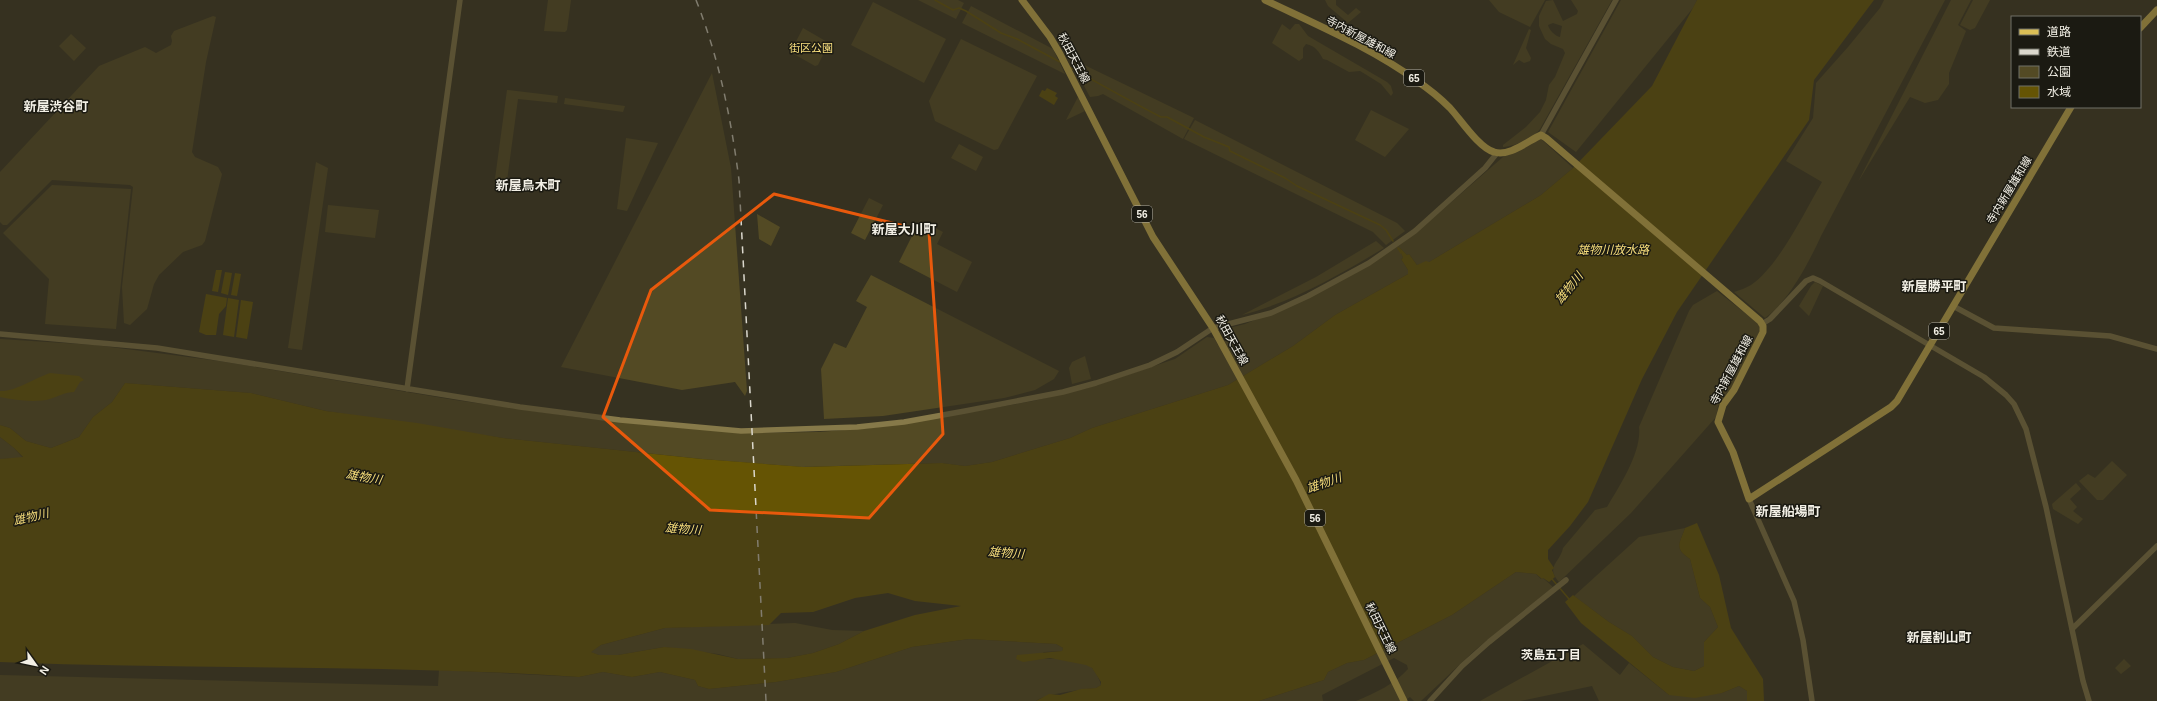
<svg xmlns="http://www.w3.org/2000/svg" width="2157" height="701" viewBox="0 0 2157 701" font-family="Helvetica,'Noto Sans JP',sans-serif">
	<rect width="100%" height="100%" fill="#363221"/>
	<path fill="#534a24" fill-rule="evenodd" d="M 548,0 L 571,0 L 567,30 L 565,32 L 544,31 Z
		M 918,0 L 958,0 L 964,3 L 956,19 Z
		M 1325,0 L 1336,0 L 1336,5 L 1348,15 L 1356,8 L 1361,12 L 1348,23 L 1328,6 Z
		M 1489,0 L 1545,0 L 1530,27 L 1499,12 Z
		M 1553,0 L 1563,21 L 1577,14 L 1578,11 L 1571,0 L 1612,0 L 1540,129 C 1534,138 1515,146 1503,147 L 1503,145 L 1526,127 L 1540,112 L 1546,100 L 1549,85 L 1555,77 L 1565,53 L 1563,49 L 1551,44 L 1545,39 L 1539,26 L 1539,16 L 1546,1 ZM 1553,23 L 1562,26 L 1560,37 C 1555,36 1549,30 1548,25 Z
		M 1621,0 L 1697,0 L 1693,8 L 1576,152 L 1548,132 Z
		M 1884,0 L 1945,0 L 1821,236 C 1809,262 1789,301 1765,318 L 1734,292 C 1740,290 1746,288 1751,285 C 1779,266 1805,211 1822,182 L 1786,161 L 1813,118 L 1816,83 L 1848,47 L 1880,8 Z
		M 1951,0 L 1971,0 L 1958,25 L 1966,31 L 1949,73 L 1949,84 L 1938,100 L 1925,103 L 1910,97 L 1858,182 Z
		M 1973,0 L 1990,0 L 1975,28 L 1970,30 L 1960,25 Z
		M 873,2 L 946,39 L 924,83 L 851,45 Z
		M 971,6 L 1053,49 L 1065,74 L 962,23 Z
		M 213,16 L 216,17 L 206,62 L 192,152 L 195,157 L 218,167 L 222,174 L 205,241 L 202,245 L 183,252 L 159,275 L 154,284 L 147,309 L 130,325 L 124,323 L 122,287 L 133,187 L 130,185 L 52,180 L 7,225 L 3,225 L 0,222 L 0,172 L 99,66 L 145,47 L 156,53 L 171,45 L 172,41 L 171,36 L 174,31 Z
		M 1282,24 L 1290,30 L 1295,24 L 1299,24 L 1308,36 L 1387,82 L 1391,86 L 1393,93 L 1391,96 L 1381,84 L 1365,74 L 1360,71 L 1349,72 L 1327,60 L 1323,59 C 1319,52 1316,46 1306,44 L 1303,48 L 1303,58 L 1299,61 L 1272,43 Z
		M 803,28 L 829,43 L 818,65 L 815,66 L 792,53 L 791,51 Z
		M 1529,29 L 1531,30 L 1526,48 L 1531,58 L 1530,61 L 1524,63 L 1519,60 L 1513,65 Z
		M 71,34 L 86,48 L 74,61 L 59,46 Z
		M 961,39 L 1037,76 L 998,149 L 994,150 L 935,121 L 929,101 Z
		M 1072,59 L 1194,118 L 1183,139 L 1103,94 L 1098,96 L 1090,97 L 1070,60 Z
		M 712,73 L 731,168 L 747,391 L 745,396 L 735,382 L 682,390 L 561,367 Z
		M 507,90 L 558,96 L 557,103 L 518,99 L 506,188 L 494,186 Z
		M 1078,97 L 1085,111 L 1066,120 Z
		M 565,98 L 625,106 L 623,112 L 564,104 Z
		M 1371,110 L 1409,129 L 1385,157 L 1355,140 Z
		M 1195,120 L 1397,223 L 1405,231 L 1386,245 L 1373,232 L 1184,139 Z
		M 626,138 L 658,143 L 627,211 L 617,209 Z
		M 1541,139 L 1573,168 L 1541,195 L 1429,262 L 1417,265 L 1409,254 L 1407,255 L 1400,248 L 1403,258 L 1401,259 L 1408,270 L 1408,274 L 1335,315 L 1293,346 L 1228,385 L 1092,428 L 1070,438 L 992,462 L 965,466 L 942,463 L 802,467 L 702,459 L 503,438 L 326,411 L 251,393 L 125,383 L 112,402 L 93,417 L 79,437 L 51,448 L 26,441 L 10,428 L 0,425 L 0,339 L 95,345 L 219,361 L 455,400 L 583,418 L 743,433 L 818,432 L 871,428 L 920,421 L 1033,401 L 1088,388 L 1175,359 L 1207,337 L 1214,338 L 1218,345 L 1227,339 L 1226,331 L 1229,328 L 1245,324 L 1306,299 L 1416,233 L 1503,157 Z
		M 959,144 L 983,157 L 976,171 L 951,158 Z
		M 316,162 L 328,168 L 302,350 L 288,348 Z
		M 52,185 L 131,189 L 116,329 L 45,324 L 49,279 L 3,233 Z
		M 869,198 L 883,205 L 865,240 L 851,233 Z
		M 328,205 L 379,210 L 375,238 L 325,232 Z
		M 757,214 L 780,227 L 771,246 L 759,239 Z
		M 920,220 L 943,232 L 937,244 L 972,262 L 957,292 L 899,262 Z
		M 1376,241 L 1384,248 C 1339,275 1293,302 1242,315 L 1316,277 Z
		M 871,275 L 1059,371 L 1054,379 L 1035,390 L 1004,398 L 883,416 L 824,419 L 821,369 L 834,343 L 846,348 L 867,307 L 856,301 Z
		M 1815,282 L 1823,286 L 1809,316 L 1799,306 L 1811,286 Z
		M 1717,291 L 1759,324 L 1760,330 L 1732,390 L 1718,406 L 1716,417 L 1631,513 L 1559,582 C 1545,566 1560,563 1563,548 L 1595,510 L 1607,507 C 1620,485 1642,452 1639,427 L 1689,311 L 1693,305 Z
		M 1085,356 L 1091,379 L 1072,384 L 1069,368 L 1072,362 Z
		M 0,437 L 14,448 L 23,458 L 0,459 Z
		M 2112,461 L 2127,475 L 2103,500 L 2097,500 L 2079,481 L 2088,474 L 2095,478 Z
		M 2076,483 L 2081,489 L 2070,499 L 2077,507 L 2073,511 L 2083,519 L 2078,524 L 2053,509 L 2052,504 Z
		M 1685,528 C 1679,545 1674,548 1690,559 L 1700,598 L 1710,607 L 1718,627 L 1704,642 L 1704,666 L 1694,671 L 1673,667 L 1653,657 L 1632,636 L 1609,622 L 1574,596 L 1639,537 Z
		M 1516,572 L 1536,574 L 1541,579 L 1543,578 L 1553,587 L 1474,651 L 1421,701 L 1414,701 L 1410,697 L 1404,701 L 1356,701 C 1375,693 1395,684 1408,669 L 1407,665 L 1394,658 L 1322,695 L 1323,701 L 1259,701 L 1324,680 L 1328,672 L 1347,663 L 1364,660 L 1452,615 Z
		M 795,623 L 832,630 L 864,631 L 839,644 L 813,653 L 787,658 L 738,659 L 718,654 L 664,647 L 618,655 L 599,655 L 590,652 L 601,645 L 665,628 Z
		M 969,639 L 1056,644 L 1063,648 L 1062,651 L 1044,652 L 1034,660 C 1047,657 1078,659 1090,666 C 1094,669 1100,680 1101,685 L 1096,688 C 1084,689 1044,694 1036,701 L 0,701 L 0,675 L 438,686 L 439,670 L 579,677 L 603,672 L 632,677 L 660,672 L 695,680 L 698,686 L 709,689 L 776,682 L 836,672 L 912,647 Z
		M 1583,644 L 1620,675 L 1629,663 L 1669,695 L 1722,693 L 1739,686 L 1747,691 L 1747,701 L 1599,701 L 1592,686 L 1520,701 L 1480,701 Z
		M 2124,659 L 2131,666 L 2121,674 L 2115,668 Z"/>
	<path fill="#655404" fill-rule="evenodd" d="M 1697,0 L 1874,0 L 1814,80 L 1809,120 L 1677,312 L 1642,379 L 1588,502 L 1570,526 L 1548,550 L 1548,559 L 1554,568 L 1552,570 L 1555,577 L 1549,582 L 1543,578 L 1542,579 L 1536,574 L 1516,572 L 1452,615 L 1364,660 L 1347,663 L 1328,672 L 1324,680 L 1259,701 L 1036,701 L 1049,694 L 1060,695 L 1081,689 L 1096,688 L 1101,685 L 1101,682 L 1092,668 L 1086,665 L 1050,658 L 1023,662 L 1016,659 L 1017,655 L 1062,651 L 1063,648 L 1056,644 L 969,639 L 912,647 L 836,672 L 776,682 L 709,689 L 698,686 L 695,680 L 660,672 L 632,677 L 603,672 L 579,677 C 386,664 193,670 0,662 L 0,459 L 23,457 L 14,448 L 0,437 L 0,425 L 10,428 L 26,441 L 51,448 L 79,437 L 93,417 L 112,402 L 125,383 L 251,393 L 326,411 L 417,423 L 503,438 L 702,459 L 804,467 L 942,463 L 965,466 L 992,462 L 1070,438 L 1092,428 L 1228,385 L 1293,346 L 1335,315 L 1408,274 L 1408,270 L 1401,259 L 1403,258 L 1399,247 L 1407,255 L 1409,254 L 1417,265 L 1426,261 L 1429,262 L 1541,195 L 1573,168 L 1652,86 ZM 888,593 L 915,601 L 961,606 L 915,615 L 864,631 L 839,644 L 813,653 L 787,658 L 738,659 L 691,649 L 664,647 L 618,655 L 599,655 L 591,652 L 601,645 L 665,628 L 769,625 L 781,613 L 813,612 L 855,598 Z
		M 1047,88 L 1057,93 L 1055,96 L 1058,98 L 1054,105 L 1039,96 L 1042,90 L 1045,91 Z
		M 216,270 L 222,270 L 218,292 L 212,291 Z
		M 225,272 L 232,273 L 228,295 L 221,293 Z
		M 235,273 L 241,274 L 237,296 L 231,295 Z
		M 206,294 L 227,298 L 226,306 L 219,314 L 216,335 L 206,335 L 199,332 Z
		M 228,298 L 239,300 L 234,337 L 223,335 Z
		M 241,300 L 253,302 L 247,339 L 236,337 Z
		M 50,373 L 79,376 L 84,380 L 80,382 L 74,392 C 65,392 59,396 50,399 C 35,403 15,400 0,397 L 0,391 C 15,392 35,378 50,373 Z
		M 1697,523 L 1719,575 L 1731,628 L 1763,679 L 1764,701 L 1747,701 L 1747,691 L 1739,686 L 1722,693 L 1695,698 L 1669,695 L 1581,623 L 1565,602 L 1573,595 L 1609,622 L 1632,636 L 1653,657 L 1673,667 L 1694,671 L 1704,666 L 1704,642 L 1718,627 L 1710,607 L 1700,598 L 1690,559 C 1674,548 1679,545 1685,528 Z"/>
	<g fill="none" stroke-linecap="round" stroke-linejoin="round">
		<path stroke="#655404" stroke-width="1.5" d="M 935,0 L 953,10 L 959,8 L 966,11 L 1001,33 L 1017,39 L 1060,62
			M 1071,68 C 1100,84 1130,101 1161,117 L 1167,117 L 1204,137 L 1229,147 L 1230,151 L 1285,178 L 1297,186 L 1380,225 L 1386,230 L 1393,241
			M 1398,248 L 1401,253
			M 1552,579 L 1569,599"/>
		<path stroke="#867949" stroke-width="5.5" d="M 1541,135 L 1616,0
			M 1953,306 L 1994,328 L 2110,336 L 2157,349
			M 1762,324 L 1770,319 L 1806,281 L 1813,278 L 1820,281 L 1984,377 L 2006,395 L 2014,404 L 2026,429 L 2046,507 L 2083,681 L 2089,701
			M 0,334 L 157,348 L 520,407 L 620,420 L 741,431 L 857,427 L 904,422 L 965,411 L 1063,392 L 1096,383 L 1150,365 L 1177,352 L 1213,328 L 1271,313 L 1308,296 L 1369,263 L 1415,231 L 1485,168 L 1497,153
			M 407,389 L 460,0
			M 1749,499 L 1794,601 L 1803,640 L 1812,701
			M 2072,629 L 2157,546
			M 1430,701 L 1462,666 L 1489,642 L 1566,580"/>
		<path stroke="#dbbf56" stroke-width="7" d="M 1022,0 L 1050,37 L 1060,54 L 1153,237 L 1213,328 L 1296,480 L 1404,701
			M 1265,0 C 1315,24 1372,48 1417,81 C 1429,89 1440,98 1450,108 C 1461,120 1479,148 1494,152 C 1509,157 1528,141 1541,135 L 1546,138 L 1760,321 L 1763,326 L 1763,332 L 1734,390 L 1723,405 L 1718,422 L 1733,452 L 1749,499 L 1891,407 L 1897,401 L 2071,107
			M 2140,28 L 2157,10"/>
		<path stroke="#dbd8cd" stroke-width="1.5" stroke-dasharray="7 7" stroke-linecap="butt" d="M 696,0 C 719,58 731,118 739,180 L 766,701"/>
	</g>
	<path d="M0 0H2157V701H0ZM 774,194 L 929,232 L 943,434 L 869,518 L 710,510 L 603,417 L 651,290 Z" fill="#363221" fill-opacity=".55" fill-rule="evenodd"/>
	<path fill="none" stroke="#e8590c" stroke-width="3" stroke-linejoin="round" d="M 774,194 L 929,232 L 943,434 L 869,518 L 710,510 L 603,417 L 651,290 Z"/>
	<g text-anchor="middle" stroke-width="3" stroke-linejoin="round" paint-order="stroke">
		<g fill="#1b1a12" stroke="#b2b0a6" stroke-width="1">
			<rect x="1404" y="70" width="20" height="16" rx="3"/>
			<rect x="1132" y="206" width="20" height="16" rx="3"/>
			<rect x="1929" y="323" width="20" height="16" rx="3"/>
			<rect x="1305" y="510" width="20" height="16" rx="3"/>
		</g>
		<g font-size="10" font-weight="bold" fill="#f3f0e6">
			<text x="1414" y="82">65</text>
			<text x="1142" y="218">56</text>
			<text x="1939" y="335">65</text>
			<text x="1315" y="522">56</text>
		</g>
		<g font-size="11" fill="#f3f0e6" stroke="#1b1a12">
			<text transform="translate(1361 37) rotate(28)" y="4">寺内新屋雄和線</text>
			<text transform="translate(1074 58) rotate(62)" y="4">秋田天王線</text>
			<text transform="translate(2009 190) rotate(-59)" y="4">寺内新屋雄和線</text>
			<text transform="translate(1232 340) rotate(61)" y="4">秋田天王線</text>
			<text transform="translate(1731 370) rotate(-62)" y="4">寺内新屋雄和線</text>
			<text transform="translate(1381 628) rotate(64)" y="4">秋田天王線</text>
		</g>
		<g font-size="11" fill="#fae07f" stroke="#1b1a12">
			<text x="811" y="52">街区公園</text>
		</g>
		<g font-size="12" font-style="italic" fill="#f5dc7a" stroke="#1b1a12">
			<text x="1613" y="254">雄物川放水路</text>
			<text transform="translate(1569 288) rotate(-51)" y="4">雄物川</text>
			<text transform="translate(364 477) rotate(10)" y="4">雄物川</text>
			<text transform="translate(1324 483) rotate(-19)" y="4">雄物川</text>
			<text transform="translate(31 517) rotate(-13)" y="4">雄物川</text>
			<text transform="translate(683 529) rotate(4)" y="4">雄物川</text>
			<text transform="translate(1006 553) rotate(4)" y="4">雄物川</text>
		</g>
		<g font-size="12" font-weight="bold" fill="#f3f0e6" stroke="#1b1a12">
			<text x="1551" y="659">茨島五丁目</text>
		</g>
		<g font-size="13" font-weight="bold" fill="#f3f0e6" stroke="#1b1a12">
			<text x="56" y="111">新屋渋谷町</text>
			<text x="528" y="190">新屋鳥木町</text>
			<text x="904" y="234">新屋大川町</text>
			<text x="1934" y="291">新屋勝平町</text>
			<text x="1788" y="516">新屋船場町</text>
			<text x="1939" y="642">新屋割山町</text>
		</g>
	</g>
	<rect x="2011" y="16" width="130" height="92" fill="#1b1a12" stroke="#717067"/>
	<rect x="2019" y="29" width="20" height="6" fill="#dbbf56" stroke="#717067"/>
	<text x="2047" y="36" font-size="12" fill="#f3f0e6">道路</text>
	<rect x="2019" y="49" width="20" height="6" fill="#dbd8cd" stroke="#717067"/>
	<text x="2047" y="56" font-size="12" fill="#f3f0e6">鉄道</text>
	<rect x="2019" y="66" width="20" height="12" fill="#534a24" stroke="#717067"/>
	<text x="2047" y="76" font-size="12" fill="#f3f0e6">公園</text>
	<rect x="2019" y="86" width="20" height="12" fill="#655404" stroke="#717067"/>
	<text x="2047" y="96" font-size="12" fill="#f3f0e6">水域</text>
	<g transform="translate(36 665) rotate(123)" stroke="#1b1a12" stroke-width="3" paint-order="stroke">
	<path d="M0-3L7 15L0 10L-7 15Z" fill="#f3f0e6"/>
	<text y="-6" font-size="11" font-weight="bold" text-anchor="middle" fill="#f3f0e6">N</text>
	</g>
</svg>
